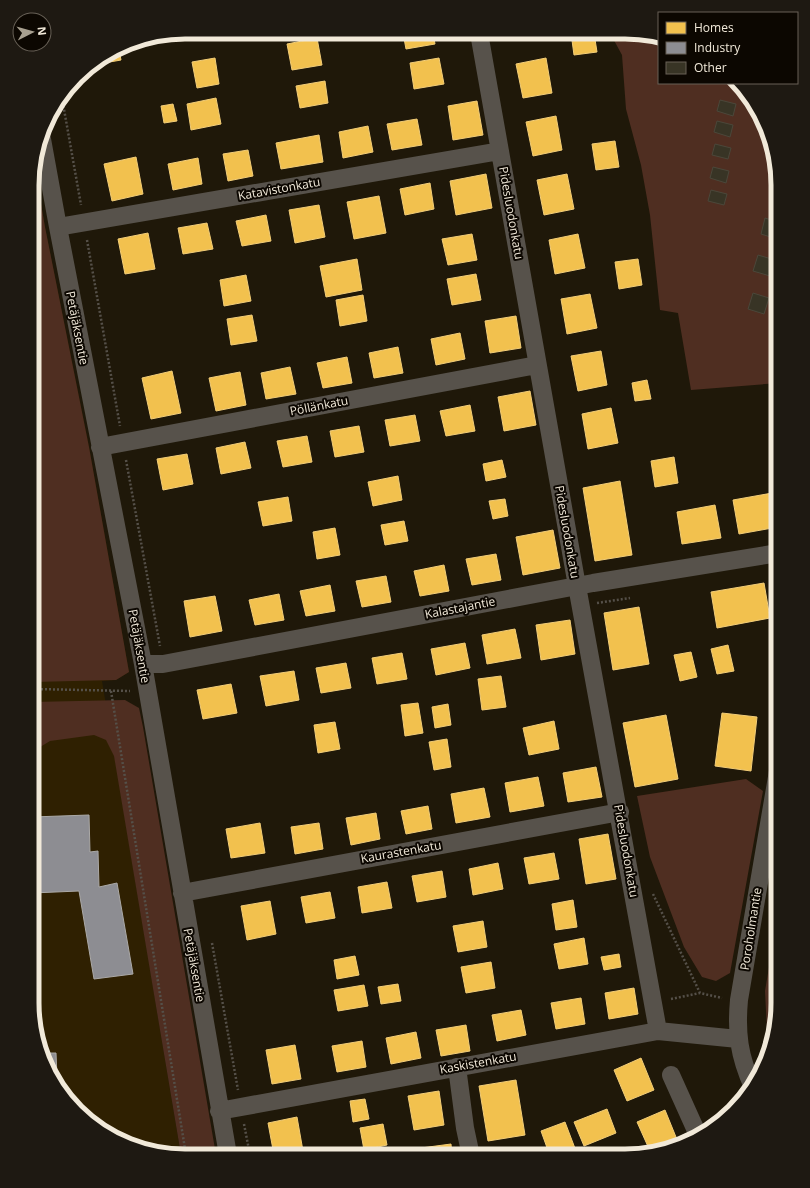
<svg xmlns="http://www.w3.org/2000/svg" width="810" height="1188" viewBox="0 0 810 1188" font-family="'Open Sans',sans-serif">
	<rect width="100%" height="100%" fill="#1f1809"/>
	<path fill="#2f2001" d="M 34,163 L 45,227 L 89,447 L 129,672 L 116,680 L 102,681 L 181,1155 L 166,1155 L 127,1144 L 92,1124 L 64,1096 L 44,1062 L 32,1003 Z"/>
	<path fill="#4f2e21" d="M 610,33 L 645,33 L 659,37 L 659,83 L 737,83 L 746,92 L 766,126 L 778,185 L 778,383 L 691,390 L 678,313 L 660,310 L 650,215 L 641,165 L 626,109 L 622,55 Z
		M 34,163 L 45,227 L 89,447 L 129,672 L 116,680 L 33,682 Z
		M 125,700 L 139,708 L 143,727 L 216,1155 L 181,1155 L 114,756 L 106,740 L 94,735 L 50,741 L 32,752 L 32,702 Z
		M 746,779 L 763,791 L 730,973 L 716,981 L 702,977 L 684,947 L 650,857 L 637,796 Z
		M 778,913 L 778,1013 L 770,1051 L 767,1031 L 765,991 Z"/>
	<path fill="#f2c14e" stroke="#f2cd78" d="M 403,33 L 433,33 L 435,44 L 406,49 Z
		M 512,33 L 543,33 L 543,34 L 514,39 Z
		M 571,33 L 594,33 L 597,52 L 574,55 Z
		M 317,38 L 322,65 L 292,70 L 287,44 Z
		M 119,50 L 121,60 L 93,65 Z
		M 215,58 L 219,84 L 197,88 L 192,62 Z
		M 439,58 L 444,84 L 414,89 L 410,63 Z
		M 546,58 L 552,93 L 523,98 L 516,64 Z
		M 325,81 L 328,103 L 300,108 L 296,86 Z
		M 216,98 L 221,124 L 191,130 L 187,104 Z
		M 477,101 L 483,135 L 453,140 L 448,106 Z
		M 173,104 L 177,121 L 164,123 L 161,106 Z
		M 556,116 L 562,150 L 533,156 L 526,122 Z
		M 417,119 L 422,145 L 392,150 L 387,124 Z
		M 368,126 L 373,152 L 343,158 L 339,132 Z
		M 319,135 L 323,162 L 281,169 L 276,143 Z
		M 615,141 L 619,167 L 596,170 L 592,144 Z
		M 248,150 L 253,176 L 228,181 L 223,154 Z
		M 136,157 L 143,194 L 112,201 L 104,164 Z
		M 198,158 L 202,184 L 173,190 L 168,164 Z
		M 486,174 L 492,208 L 456,215 L 450,181 Z
		M 567,174 L 574,209 L 544,215 L 537,180 Z
		M 430,183 L 434,209 L 405,215 L 400,189 Z
		M 379,196 L 386,233 L 354,239 L 347,202 Z
		M 319,205 L 325,237 L 295,243 L 289,210 Z
		M 266,215 L 271,241 L 242,246 L 236,221 Z
		M 207,223 L 213,249 L 183,254 L 178,228 Z
		M 148,233 L 155,269 L 125,274 L 118,239 Z
		M 472,234 L 477,260 L 448,265 L 442,239 Z
		M 578,234 L 585,268 L 555,274 L 549,240 Z
		M 357,259 L 362,290 L 326,297 L 320,266 Z
		M 638,259 L 642,285 L 619,289 L 615,262 Z
		M 476,274 L 481,300 L 452,305 L 447,279 Z
		M 246,275 L 251,301 L 224,306 L 220,280 Z
		M 590,294 L 597,328 L 567,334 L 561,299 Z
		M 363,295 L 367,321 L 340,326 L 336,300 Z
		M 252,315 L 257,341 L 231,345 L 227,319 Z
		M 516,316 L 521,348 L 490,353 L 485,321 Z
		M 460,333 L 465,359 L 436,365 L 431,339 Z
		M 398,347 L 403,373 L 374,378 L 369,353 Z
		M 601,351 L 607,385 L 578,391 L 571,356 Z
		M 347,357 L 352,383 L 323,388 L 317,363 Z
		M 290,367 L 296,394 L 266,399 L 261,373 Z
		M 172,371 L 181,413 L 151,419 L 142,378 Z
		M 240,372 L 246,405 L 216,411 L 209,378 Z
		M 647,380 L 651,399 L 635,401 L 632,383 Z
		M 530,391 L 536,425 L 504,431 L 498,397 Z
		M 470,405 L 475,431 L 446,436 L 440,411 Z
		M 611,408 L 618,443 L 588,449 L 582,414 Z
		M 415,415 L 420,441 L 390,446 L 385,420 Z
		M 359,426 L 364,452 L 335,457 L 330,431 Z
		M 307,436 L 312,462 L 283,467 L 277,441 Z
		M 245,442 L 251,468 L 221,474 L 216,448 Z
		M 187,454 L 193,484 L 163,490 L 157,459 Z
		M 674,457 L 678,483 L 655,487 L 651,461 Z
		M 502,460 L 506,477 L 486,481 L 483,464 Z
		M 398,476 L 402,500 L 373,506 L 368,482 Z
		M 620,481 L 632,555 L 595,561 L 583,488 Z
		M 778,492 L 778,527 L 739,534 L 733,500 Z
		M 288,497 L 292,521 L 263,526 L 258,502 Z
		M 505,499 L 508,516 L 493,519 L 489,501 Z
		M 715,505 L 721,538 L 682,544 L 677,512 Z
		M 404,521 L 408,541 L 385,545 L 381,525 Z
		M 335,528 L 340,555 L 317,559 L 313,532 Z
		M 553,530 L 560,568 L 523,575 L 516,537 Z
		M 496,554 L 501,580 L 472,585 L 466,559 Z
		M 444,565 L 449,591 L 420,596 L 414,571 Z
		M 386,576 L 391,602 L 362,607 L 356,581 Z
		M 764,583 L 770,618 L 717,628 L 711,592 Z
		M 330,585 L 335,611 L 306,616 L 300,591 Z
		M 279,594 L 284,620 L 255,625 L 249,600 Z
		M 215,596 L 222,631 L 190,637 L 184,601 Z
		M 639,607 L 649,664 L 613,670 L 604,613 Z
		M 570,620 L 575,654 L 541,660 L 536,625 Z
		M 515,629 L 521,658 L 487,664 L 482,635 Z
		M 465,643 L 470,668 L 436,675 L 431,649 Z
		M 728,645 L 734,671 L 717,674 L 711,649 Z
		M 691,652 L 697,677 L 680,681 L 674,655 Z
		M 402,653 L 407,679 L 377,684 L 372,658 Z
		M 346,663 L 351,688 L 321,693 L 316,668 Z
		M 294,671 L 299,700 L 266,706 L 260,676 Z
		M 501,676 L 506,707 L 482,710 L 478,679 Z
		M 231,684 L 237,713 L 203,719 L 197,690 Z
		M 418,703 L 423,733 L 405,736 L 401,705 Z
		M 448,704 L 451,725 L 435,728 L 432,707 Z
		M 722,713 L 757,717 L 751,771 L 715,766 Z
		M 666,715 L 678,779 L 635,787 L 623,723 Z
		M 554,721 L 559,749 L 529,755 L 523,728 Z
		M 335,722 L 340,749 L 318,753 L 314,725 Z
		M 447,739 L 451,767 L 434,770 L 429,742 Z
		M 596,767 L 602,797 L 568,802 L 563,773 Z
		M 538,777 L 544,806 L 510,812 L 505,783 Z
		M 484,788 L 490,817 L 456,823 L 451,794 Z
		M 428,806 L 432,829 L 406,834 L 401,811 Z
		M 376,813 L 380,839 L 351,845 L 346,818 Z
		M 260,823 L 265,853 L 231,858 L 226,829 Z
		M 319,823 L 323,849 L 295,854 L 291,827 Z
		M 608,834 L 616,879 L 586,884 L 579,839 Z
		M 554,853 L 559,879 L 529,884 L 524,858 Z
		M 498,863 L 503,889 L 473,895 L 469,869 Z
		M 442,871 L 446,897 L 417,902 L 412,876 Z
		M 387,882 L 392,908 L 362,913 L 358,887 Z
		M 330,892 L 335,918 L 306,923 L 301,897 Z
		M 573,900 L 577,927 L 556,930 L 552,904 Z
		M 270,901 L 276,934 L 247,940 L 241,906 Z
		M 483,921 L 487,947 L 458,952 L 453,926 Z
		M 584,938 L 588,964 L 559,969 L 554,944 Z
		M 619,954 L 621,967 L 604,970 L 601,957 Z
		M 355,956 L 359,975 L 337,979 L 334,960 Z
		M 491,962 L 495,988 L 466,993 L 461,967 Z
		M 398,984 L 401,1001 L 381,1004 L 378,987 Z
		M 364,985 L 368,1006 L 338,1011 L 334,990 Z
		M 634,988 L 638,1014 L 609,1019 L 605,993 Z
		M 581,998 L 585,1024 L 556,1029 L 551,1003 Z
		M 521,1010 L 526,1035 L 497,1041 L 492,1015 Z
		M 466,1025 L 470,1051 L 441,1056 L 436,1030 Z
		M 416,1032 L 421,1058 L 391,1064 L 386,1038 Z
		M 362,1041 L 366,1067 L 337,1072 L 332,1046 Z
		M 295,1045 L 301,1079 L 272,1084 L 266,1050 Z
		M 641,1058 L 654,1090 L 627,1101 L 614,1070 Z
		M 516,1080 L 525,1135 L 488,1141 L 479,1086 Z
		M 439,1091 L 444,1125 L 414,1130 L 408,1096 Z
		M 365,1099 L 369,1119 L 353,1122 L 350,1101 Z
		M 607,1109 L 616,1133 L 584,1146 L 574,1122 Z
		M 665,1110 L 678,1142 L 663,1148 L 650,1151 L 637,1122 Z
		M 297,1117 L 303,1151 L 274,1155 L 268,1123 Z
		M 565,1122 L 576,1151 L 563,1156 L 550,1156 L 541,1131 Z
		M 383,1124 L 387,1145 L 364,1150 L 360,1128 Z
		M 451,1144 L 452,1156 L 422,1155 L 421,1148 Z
		M 629,1150 L 631,1155 L 616,1156 Z"/>
	<path fill="#8d8d92" stroke="#aba9a7" d="M 89,815 L 90,852 L 98,851 L 99,887 L 117,883 L 133,974 L 94,979 L 79,891 L 32,893 L 32,817 Z
		M 42,1053 L 56,1053 L 57,1077 L 53,1077 L 44,1062 Z"/>
	<path fill="#383425" stroke="#4b473a" d="M 720,100 L 736,104 L 733,116 L 717,111 Z
		M 717,121 L 733,125 L 730,137 L 714,132 Z
		M 715,144 L 731,148 L 728,159 L 712,155 Z
		M 713,167 L 729,171 L 726,183 L 710,178 Z
		M 711,190 L 727,194 L 724,205 L 708,201 Z
		M 765,218 L 778,222 L 777,239 L 761,234 Z
		M 758,255 L 775,260 L 770,276 L 753,271 Z
		M 753,293 L 769,298 L 764,314 L 748,309 Z"/>
	<g fill="none" stroke-linecap="round" stroke-linejoin="round">
		<path stroke="#555049" stroke-width="2.5" stroke-dasharray="2 2" stroke-linecap="butt" d="M 62,98 L 81,205
			M 87,240 L 120,426
			M 126,460 L 160,646
			M 597,603 L 630,598
			M 33,689 L 130,691
			M 111,691 L 186,1155
			M 653,894 L 700,993 L 722,998
			M 212,943 L 238,1090
			M 671,999 L 700,993
			M 244,1124 L 250,1155"/>
		<path stroke="#57524b" stroke-width="18" d="M 479,33 L 577,586 L 658,1031
			M 42,139 L 58,227 L 143,664 L 228,1155
			M 58,227 L 500,151
			M 100,447 L 537,365
			M 143,664 L 163,664 L 593,583 L 778,553
			M 182,893 L 620,812
			M 457,1067 L 465,1128 L 471,1156
			M 671,1075 L 698,1135
			M 753,1087 C 739,1056 736,1033 739,1000 L 778,771
			M 219,1111 L 658,1031 L 738,1039"/>
	</g>
	<g text-anchor="middle" stroke-width="4" stroke-linejoin="round" paint-order="stroke">
		<g font-size="12" fill="#f1e9d9" stroke="#0c0701">
			<text transform="translate(279 189) rotate(-10)" y="4">Katavistonkatu</text>
			<text transform="translate(511 213) rotate(80)" y="4">Pidesluodonkatu</text>
			<text transform="translate(77 328) rotate(79)" y="4">Petäjäksentie</text>
			<text transform="translate(319 406) rotate(-11)" y="4">Pöllänkatu</text>
			<text transform="translate(567 532) rotate(80)" y="4">Pidesluodonkatu</text>
			<text transform="translate(460 608) rotate(-11)" y="4">Kalastajantie</text>
			<text transform="translate(139 646) rotate(80)" y="4">Petäjäksentie</text>
			<text transform="translate(626 851) rotate(80)" y="4">Pidesluodonkatu</text>
			<text transform="translate(401 852) rotate(-10)" y="4">Kaurastenkatu</text>
			<text transform="translate(751 929) rotate(-81)" y="4">Poroholmantie</text>
			<text transform="translate(194 965) rotate(80)" y="4">Petäjäksentie</text>
			<text transform="translate(478 1063) rotate(-10)" y="4">Kaskistenkatu</text>
		</g>
	</g>
	<path d="M0 0H810V1188H0ZM185 39H625A146 146 0 0 1 771 185V1003A146 146 0 0 1 625 1149H185A146 146 0 0 1 39 1003V185A146 146 0 0 1 185 39Z" fill="#1e1912" fill-rule="evenodd"/>
	<path fill="none" stroke="#f1e9d9" stroke-width="5" d="M185 39H625A146 146 0 0 1 771 185V1003A146 146 0 0 1 625 1149H185A146 146 0 0 1 39 1003V185A146 146 0 0 1 185 39Z"/>
	<rect x="658" y="12" width="140" height="72" fill="#0c0701" stroke="#686157"/>
	<rect x="666" y="22" width="20" height="12" fill="#f2c14e" stroke="#686157"/>
	<text x="694" y="32" font-size="12" fill="#f1e9d9">Homes</text>
	<rect x="666" y="42" width="20" height="12" fill="#8d8d92" stroke="#686157"/>
	<text x="694" y="52" font-size="12" fill="#f1e9d9">Industry</text>
	<rect x="666" y="62" width="20" height="12" fill="#383425" stroke="#686157"/>
	<text x="694" y="72" font-size="12" fill="#f1e9d9">Other</text>
	<g transform="translate(32 32) rotate(84)"><circle r="19" fill="#0c0701" stroke="#686157"/>
	<path d="M0-3L7 15L0 10L-7 15Z" fill="#a8a090"/>
	<text y="-6" font-size="11" font-weight="bold" text-anchor="middle" fill="#f1e9d9">N</text>
	</g>
</svg>
